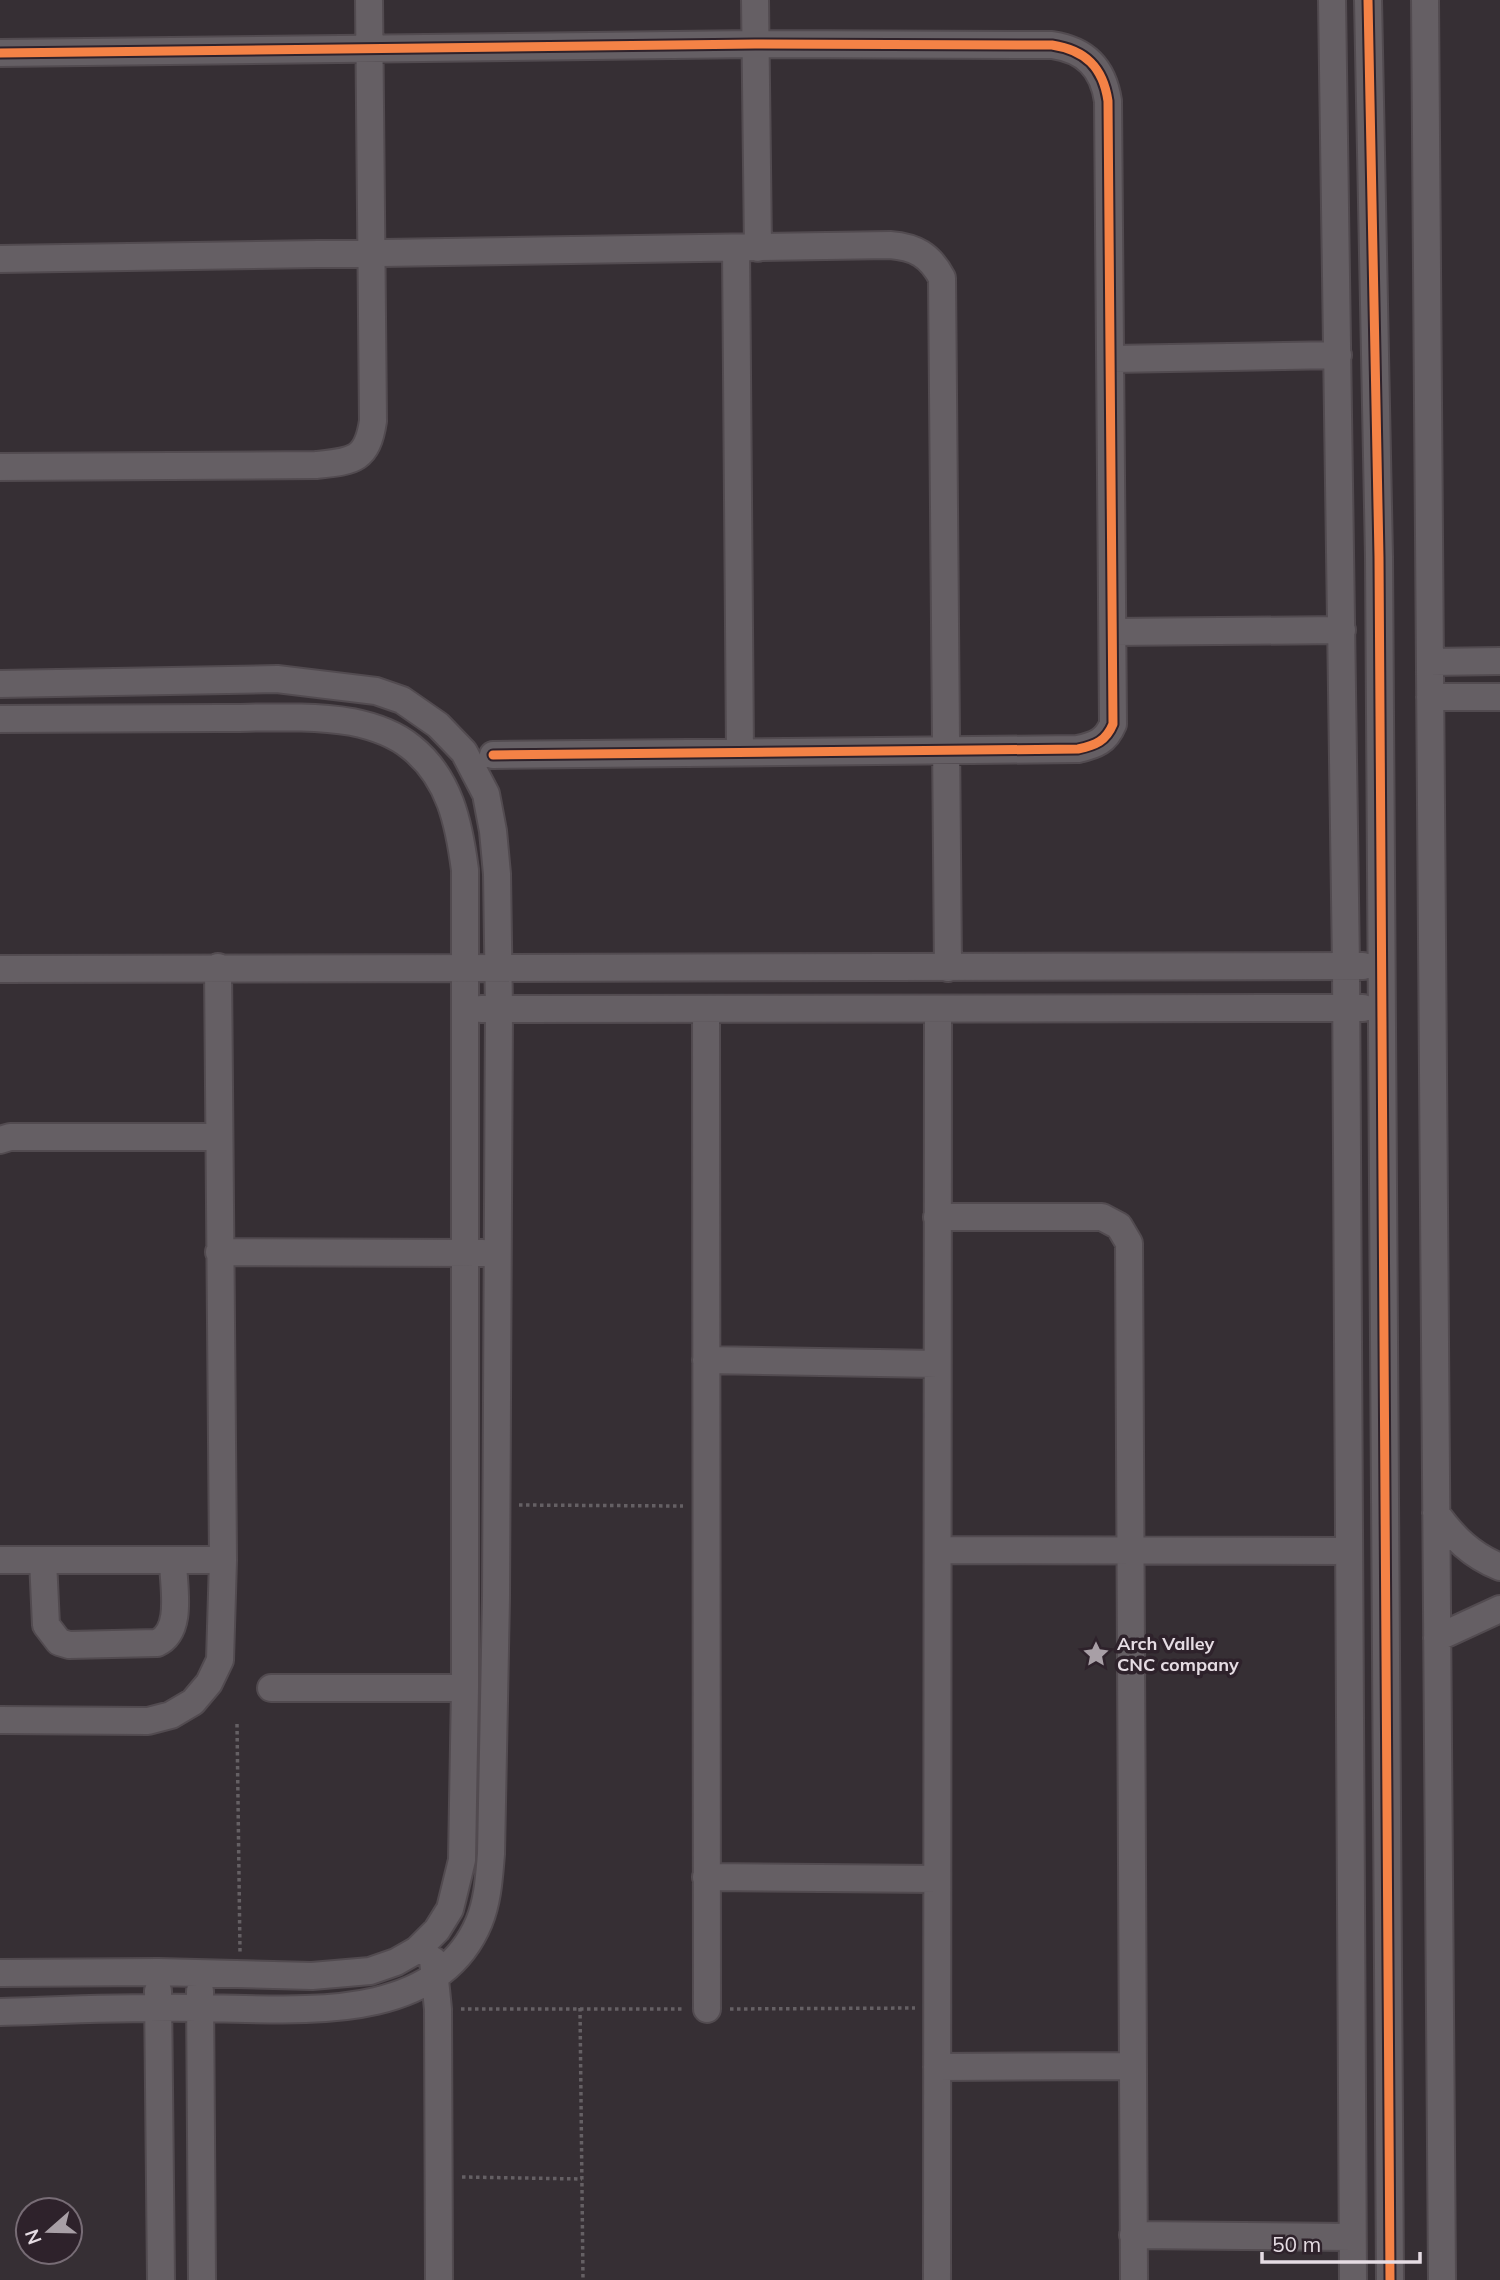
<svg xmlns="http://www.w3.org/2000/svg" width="1500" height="2280" viewBox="0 0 1500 2280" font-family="Mulish,sans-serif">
	<rect width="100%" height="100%" fill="#362f34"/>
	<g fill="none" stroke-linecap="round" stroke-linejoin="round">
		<defs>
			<path id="minor" d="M 755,0 L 758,248
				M 1332,0 L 1346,966 L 1353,2280
				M 1368,0 L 1379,557 L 1390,2280
				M 1425,0 L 1442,2280
				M 0,53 L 755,44 L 1052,45 C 1085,50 1103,67 1108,101 L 1113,724 C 1106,741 1096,745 1078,749 L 493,755
				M 736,248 L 740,752
				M 0,259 L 890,245 C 915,247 930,255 942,278 L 948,968
				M 1112,359 L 1338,355
				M 0,467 L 316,465 C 353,461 367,461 373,421 L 369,0
				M 1113,632 L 1342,630
				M 1430,662 L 1500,661
				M 0,684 L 277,679 L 376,691 L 402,700 L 438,725 L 464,752 L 486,794 L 493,831 L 497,874 L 499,1009 L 496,1598 L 491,1854 C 489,1877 488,1900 479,1922 C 435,2028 288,2008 197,2008 C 131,2007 66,2010 0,2012
				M 1430,697 L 1500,697
				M 0,719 C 73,718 146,718 219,718 C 262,718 309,715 352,722 C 372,726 395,734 411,747 C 450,778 459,824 465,870 L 465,1688 L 462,1860 L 450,1909 L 437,1930 L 417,1950 L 396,1962 L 370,1971 L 312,1976 L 158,1972 L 0,1973
				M 0,969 L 1363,966
				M 481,1009 L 1363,1008
				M 706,1009 L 707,2009
				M 0,1140 L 10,1137 L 218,1137
				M 937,1217 L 1102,1217 L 1119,1226 L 1129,1243 L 1134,2280
				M 219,1252 L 483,1253
				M 706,1360 L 937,1364
				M 1436,1513 C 1454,1538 1471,1555 1500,1567
				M 938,1550 L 1348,1551
				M 0,1560 L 223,1560
				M 43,1560 L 46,1625 L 59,1642 L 69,1645 L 157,1643 C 184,1631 173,1585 173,1560
				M 1437,1638 L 1500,1609
				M 271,1688 L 465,1688
				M 0,1720 L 148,1721 L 171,1715 L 193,1702 L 209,1683 L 220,1660 L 223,1560 L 218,967
				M 706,1877 L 937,1879
				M 433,1960 L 438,2009 L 439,2280
				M 158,1991 L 161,2280
				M 200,1991 L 202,2280
				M 937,2067 L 1132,2066
				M 1133,2235 L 1352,2237
				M 937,2280 L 938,1009"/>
		</defs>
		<use href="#minor" stroke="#524b50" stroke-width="30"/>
		<path stroke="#656064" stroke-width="3.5" stroke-dasharray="3.5 3.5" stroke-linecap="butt" d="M 519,1505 L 683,1506
			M 237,1724 L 240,1952
			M 580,2008 L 583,2280
			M 461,2009 L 684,2009
			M 730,2009 L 915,2008
			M 462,2177 L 582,2179"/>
		<use href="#minor" stroke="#655f64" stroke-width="26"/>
		<defs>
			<path id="cycleway" d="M 1368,0 L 1379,557 L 1390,2280
				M 0,53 L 755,44 L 1052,45 C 1085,50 1103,67 1108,101 L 1113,724 C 1106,741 1096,745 1078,749 L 493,755"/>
		</defs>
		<use href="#cycleway" stroke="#2e222b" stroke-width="13"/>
		<use href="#cycleway" stroke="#f48246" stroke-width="9"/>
	</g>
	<defs>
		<symbol id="sight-bare" viewBox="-9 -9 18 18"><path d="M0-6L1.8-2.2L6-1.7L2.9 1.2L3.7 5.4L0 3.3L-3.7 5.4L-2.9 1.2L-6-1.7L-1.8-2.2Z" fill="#a89fa6" stroke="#2e222b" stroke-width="2.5" paint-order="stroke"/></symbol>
	</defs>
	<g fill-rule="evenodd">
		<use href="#sight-bare" x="1077" y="1635" width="38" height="38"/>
	</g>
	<g text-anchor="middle" stroke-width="7" stroke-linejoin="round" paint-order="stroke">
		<g font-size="18" font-weight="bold" fill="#e5dce3" stroke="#2e222b" text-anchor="start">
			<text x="1117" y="1650">Arch Valley<tspan x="1117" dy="21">CNC company</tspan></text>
		</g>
	</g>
	<g transform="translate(49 2231) rotate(250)"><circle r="33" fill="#2e222b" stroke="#776c75" stroke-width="2"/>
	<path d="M0-5L12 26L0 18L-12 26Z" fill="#a89fa6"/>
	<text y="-10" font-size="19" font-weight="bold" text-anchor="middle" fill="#e5dce3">N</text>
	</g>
	<path d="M1262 2252v10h158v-10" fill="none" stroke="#e5dce3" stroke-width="3.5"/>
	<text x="1272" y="2252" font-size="21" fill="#e5dce3" stroke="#2e222b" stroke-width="5" paint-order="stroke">50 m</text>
</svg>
